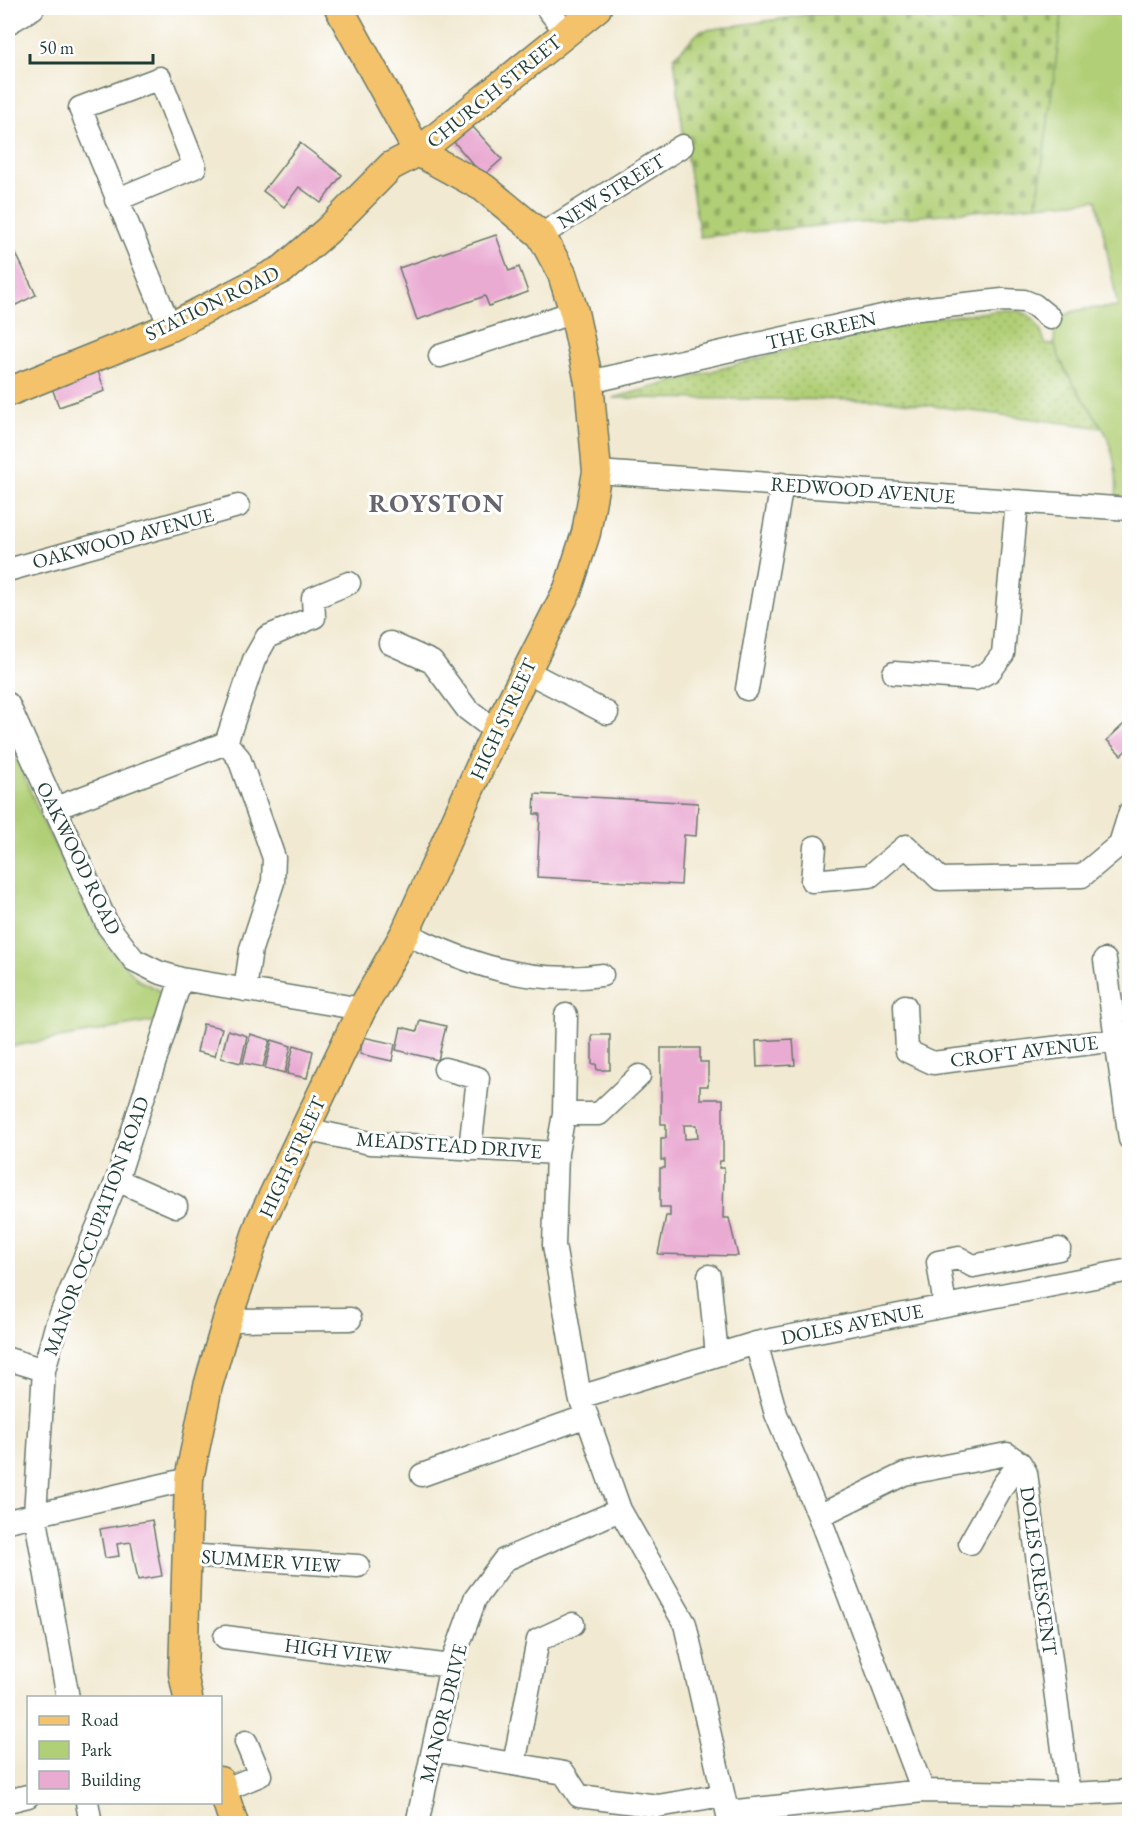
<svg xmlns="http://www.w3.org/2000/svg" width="1137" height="1831" viewBox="0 0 1137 1831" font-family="'EB Garamond',serif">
	<defs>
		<pattern id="grass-dots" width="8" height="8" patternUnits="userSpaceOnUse" patternTransform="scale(1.5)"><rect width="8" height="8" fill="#b1cf76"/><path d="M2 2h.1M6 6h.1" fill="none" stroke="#8fa962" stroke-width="1.8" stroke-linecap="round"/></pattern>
		<pattern id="cemetery-stones" width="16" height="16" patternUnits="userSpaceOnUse" patternTransform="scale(1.5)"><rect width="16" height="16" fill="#b1cf76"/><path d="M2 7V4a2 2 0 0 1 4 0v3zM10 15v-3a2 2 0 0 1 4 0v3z" fill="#8fa962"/></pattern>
	</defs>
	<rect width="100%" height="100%" fill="#fff"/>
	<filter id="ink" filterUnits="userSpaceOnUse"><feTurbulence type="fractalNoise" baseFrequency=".0167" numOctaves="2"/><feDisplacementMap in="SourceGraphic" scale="12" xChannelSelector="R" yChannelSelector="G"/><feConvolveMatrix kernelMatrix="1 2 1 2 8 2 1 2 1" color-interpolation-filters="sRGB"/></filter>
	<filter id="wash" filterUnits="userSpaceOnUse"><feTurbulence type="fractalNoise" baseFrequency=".008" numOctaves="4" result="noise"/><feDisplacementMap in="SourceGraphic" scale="24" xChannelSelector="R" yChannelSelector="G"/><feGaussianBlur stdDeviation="1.35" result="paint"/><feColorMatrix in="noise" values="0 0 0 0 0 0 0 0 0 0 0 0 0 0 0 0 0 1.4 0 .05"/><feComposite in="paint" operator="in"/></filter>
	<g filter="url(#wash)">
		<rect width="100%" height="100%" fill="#f1e9d1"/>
		<path fill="url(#grass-dots)" stroke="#688655" stroke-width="1.5" d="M 1006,310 C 1033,310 1037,321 1046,345 L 1055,343 L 1065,371 L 1103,428 L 887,400 L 613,398 L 888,323 Z"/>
		<path fill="url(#cemetery-stones)" stroke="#688655" stroke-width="1.5" d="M 851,8 L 1063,8 L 1037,205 L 700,237 L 684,140 L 674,57 L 700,31 Z"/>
		<path fill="#b1cf76" stroke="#688655" stroke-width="1.5" d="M 1063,8 L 1129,8 L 1129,505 L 1115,504 C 1119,482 1115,458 1107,437 C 1098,412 1029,340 1064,316 C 1079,306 1100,309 1118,307 L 1097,200 L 1037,205 Z
			M 8,738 L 45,826 L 102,939 L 138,980 L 157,989 L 166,998 L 161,1020 L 8,1047 Z"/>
		<g id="blocks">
			<path fill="#eaabd3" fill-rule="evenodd" d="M 472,126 L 502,159 L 483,176 L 454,142 Z
				M 300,143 L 342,175 L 321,203 L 299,187 L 284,207 L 263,191 Z
				M 496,235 L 509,271 L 519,267 L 528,292 L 489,306 L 485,296 L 417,320 L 399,268 Z
				M 8,237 L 36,295 L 8,309 Z
				M 98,371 L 105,391 L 59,407 L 52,388 Z
				M 1126,675 L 1130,675 L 1130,702 L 1123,701 Z
				M 1125,723 L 1130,728 L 1130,747 L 1121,755 L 1107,740 Z
				M 535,794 L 698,803 L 696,836 L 684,835 L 681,885 L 537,877 L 540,814 L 534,814 Z
				M 420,1020 L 446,1026 L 438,1060 L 396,1050 L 401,1027 L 417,1031 Z
				M 203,1024 L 222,1028 L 215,1056 L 197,1052 Z
				M 228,1030 L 247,1036 L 241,1063 L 221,1058 Z
				M 250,1034 L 270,1040 L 263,1067 L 243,1063 Z
				M 592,1035 L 610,1035 L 610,1070 L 597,1070 L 596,1064 L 592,1064 Z
				M 363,1037 L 395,1044 L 392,1061 L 360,1054 Z
				M 793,1039 L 795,1065 L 757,1067 L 756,1041 Z
				M 272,1040 L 291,1046 L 285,1073 L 265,1068 Z
				M 294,1045 L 313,1051 L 307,1078 L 287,1074 Z
				M 661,1048 L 700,1048 L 700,1062 L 708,1062 L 708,1086 L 700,1086 L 700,1099 L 723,1099 L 723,1161 L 720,1161 L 719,1168 L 724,1168 L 723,1218 L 729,1218 L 738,1256 L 658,1254 L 666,1216 L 670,1216 L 670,1207 L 660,1207 L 660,1168 L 665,1168 L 665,1160 L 661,1160 L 661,1138 L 666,1138 L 666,1124 L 661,1124 ZM 684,1125 L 697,1125 L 698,1138 L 685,1139 Z
				M 152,1520 L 162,1576 L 138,1580 L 131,1542 L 117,1544 L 119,1556 L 105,1558 L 100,1529 Z"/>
		</g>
	</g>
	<g filter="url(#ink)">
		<use href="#blocks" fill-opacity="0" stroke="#68796b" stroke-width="1.5"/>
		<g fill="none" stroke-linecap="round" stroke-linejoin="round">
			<defs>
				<path id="minor" d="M 547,8 L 566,32
					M 8,23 L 33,8
					M 116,200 L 195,167 L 160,78 L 80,108 L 170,327
					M 541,235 L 682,146
					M 440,356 L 574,312
					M 589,382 L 909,310 L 1003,300 L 1024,301 L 1034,305 L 1050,318
					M 597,472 L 1130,509
					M 8,570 L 238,506
					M 390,643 L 432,662 L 467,709 L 496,731
					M 526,671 L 607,713
					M 894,673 L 975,679 L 990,671 L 1003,654 L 1017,502
					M 747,689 L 782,484
					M 8,704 L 108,926 L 134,960 L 158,972 L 181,979 L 362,1009
					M 226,743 L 239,758 L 274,858 L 273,882 L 251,949 L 245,990
					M 53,809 L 226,743 L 254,660 L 267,637 L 314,617 L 313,598 L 349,583
					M 815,847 L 812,881 L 870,876 L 906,846 L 940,879 L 1082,876 L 1120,844 L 1130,812
					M 405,933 C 468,964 530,986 602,975
					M 1105,960 L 1130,1139
					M 905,1006 L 907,1051 L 933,1063 L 1116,1040
					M 445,1069 L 478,1078 L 470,1149
					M 564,1114 L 599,1114 L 639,1076
					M 305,1129 L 370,1143 L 557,1153 L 554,1245 L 580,1397 L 620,1510 L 685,1624 L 730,1824
					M 557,1153 L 564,1114 L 566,1015
					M 117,1180 L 176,1206
					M 709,1276 L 717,1355
					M 945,1306 L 938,1262 L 959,1258 L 973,1266 L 1059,1249
					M 227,1320 L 350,1319
					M 756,1343 L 776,1414 L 819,1516
					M 8,1359 L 44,1370
					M 580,1397 L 756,1343 L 1130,1270
					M 422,1475 L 587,1416
					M 8,1521 L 189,1479
					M 970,1543 L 1003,1485 L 1020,1463
					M 185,1555 L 358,1566
					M 225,1637 L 451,1666
					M 68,1698 L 35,1514 L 44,1370 L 56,1326 L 117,1180 L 181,979
					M 433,1750 L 564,1773 L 579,1796 L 658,1806 L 723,1795
					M 514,1764 L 538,1640 L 573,1624
					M 224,1790 L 260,1775 L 246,1742
					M 923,1791 L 819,1516 L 904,1474 L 1007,1454 L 1020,1463 L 1026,1473 L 1069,1794
					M 8,1801 L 28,1796
					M 87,1802 L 91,1824
					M 728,1812 L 923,1791 L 1069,1794 L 1130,1791
					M 417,1824 L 451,1666 L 475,1599 L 504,1560 L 620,1510"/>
				<path id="major" d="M 339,8 L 418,152
					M 8,392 L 170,327 L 283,269 L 328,230 L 391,166 L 418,152 L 597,8
					M 188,1698 L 183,1673 L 189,1479 L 208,1386 L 227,1320 L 260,1223 L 362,1009 L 405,933 L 496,731 L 568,589 L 586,533 L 597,472 L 589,382 L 574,312 L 562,274 L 541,235 L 484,188 L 418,152
					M 220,1781 L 234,1824"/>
			</defs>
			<use href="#minor" stroke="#68796b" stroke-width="25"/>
			<use href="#major" stroke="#68796b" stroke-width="31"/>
			<use href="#minor" stroke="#fff" stroke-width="22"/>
			<use href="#major" stroke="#f4c26a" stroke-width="28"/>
		</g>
	</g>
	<g text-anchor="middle" stroke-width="6" stroke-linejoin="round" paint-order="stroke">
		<g font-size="20" fill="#1f3d34" stroke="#fff">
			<text transform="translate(494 91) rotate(-39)" y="7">CHURCH STREET</text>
			<text transform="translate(611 191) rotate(-32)" y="7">NEW STREET</text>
			<text transform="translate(212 303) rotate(-26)" y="7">STATION ROAD</text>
			<text transform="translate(821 330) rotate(-13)" y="7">THE GREEN</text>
			<text transform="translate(863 490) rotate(4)" y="7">REDWOOD AVENUE</text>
			<text transform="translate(123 538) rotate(-15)" y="7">OAKWOOD AVENUE</text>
			<text transform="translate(503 719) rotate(-65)" y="7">HIGH STREET</text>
			<text transform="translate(79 858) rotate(64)" y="7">OAKWOOD ROAD</text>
			<text transform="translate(1024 1051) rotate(-7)" y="7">CROFT AVENUE</text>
			<text transform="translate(449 1145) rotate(4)" y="7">MEADSTEAD DRIVE</text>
			<text transform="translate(292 1157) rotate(-65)" y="7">HIGH STREET</text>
			<text transform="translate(96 1226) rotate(-70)" y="7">MANOR OCCUPATION ROAD</text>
			<text transform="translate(852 1324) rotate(-11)" y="7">DOLES AVENUE</text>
			<text transform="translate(271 1561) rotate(4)" y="7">SUMMER VIEW</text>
			<text transform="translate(1039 1571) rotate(82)" y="7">DOLES CRESCENT</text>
			<text transform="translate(338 1651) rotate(7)" y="7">HIGH VIEW</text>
			<text transform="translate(443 1713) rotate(-76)" y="7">MANOR DRIVE</text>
		</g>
		<g font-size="26" font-weight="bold" letter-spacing="1.5" fill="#66646c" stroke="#fff">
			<text x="437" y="512">ROYSTON</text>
		</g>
	</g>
	<rect width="1137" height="1831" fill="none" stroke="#fff" stroke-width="30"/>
	<rect x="27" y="1696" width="195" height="108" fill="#ffffff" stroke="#a5b1ae" stroke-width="1.5"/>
	<rect x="39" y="1716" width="30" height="9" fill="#f4c26a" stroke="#a5b1ae" stroke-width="1.5"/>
	<text x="81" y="1726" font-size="18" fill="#1f3d34">Road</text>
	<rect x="39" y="1741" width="30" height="18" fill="#b1cf76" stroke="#a5b1ae" stroke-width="1.5"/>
	<text x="81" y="1756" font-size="18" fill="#1f3d34">Park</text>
	<rect x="39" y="1771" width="30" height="18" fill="#eaabd3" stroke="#a5b1ae" stroke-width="1.5"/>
	<text x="81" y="1786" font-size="18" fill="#1f3d34">Building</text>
	<path d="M30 54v9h123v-9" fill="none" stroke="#1f3d34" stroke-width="3"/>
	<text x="39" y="54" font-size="18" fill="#1f3d34" stroke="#ffffff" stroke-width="4.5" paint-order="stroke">50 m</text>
</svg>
